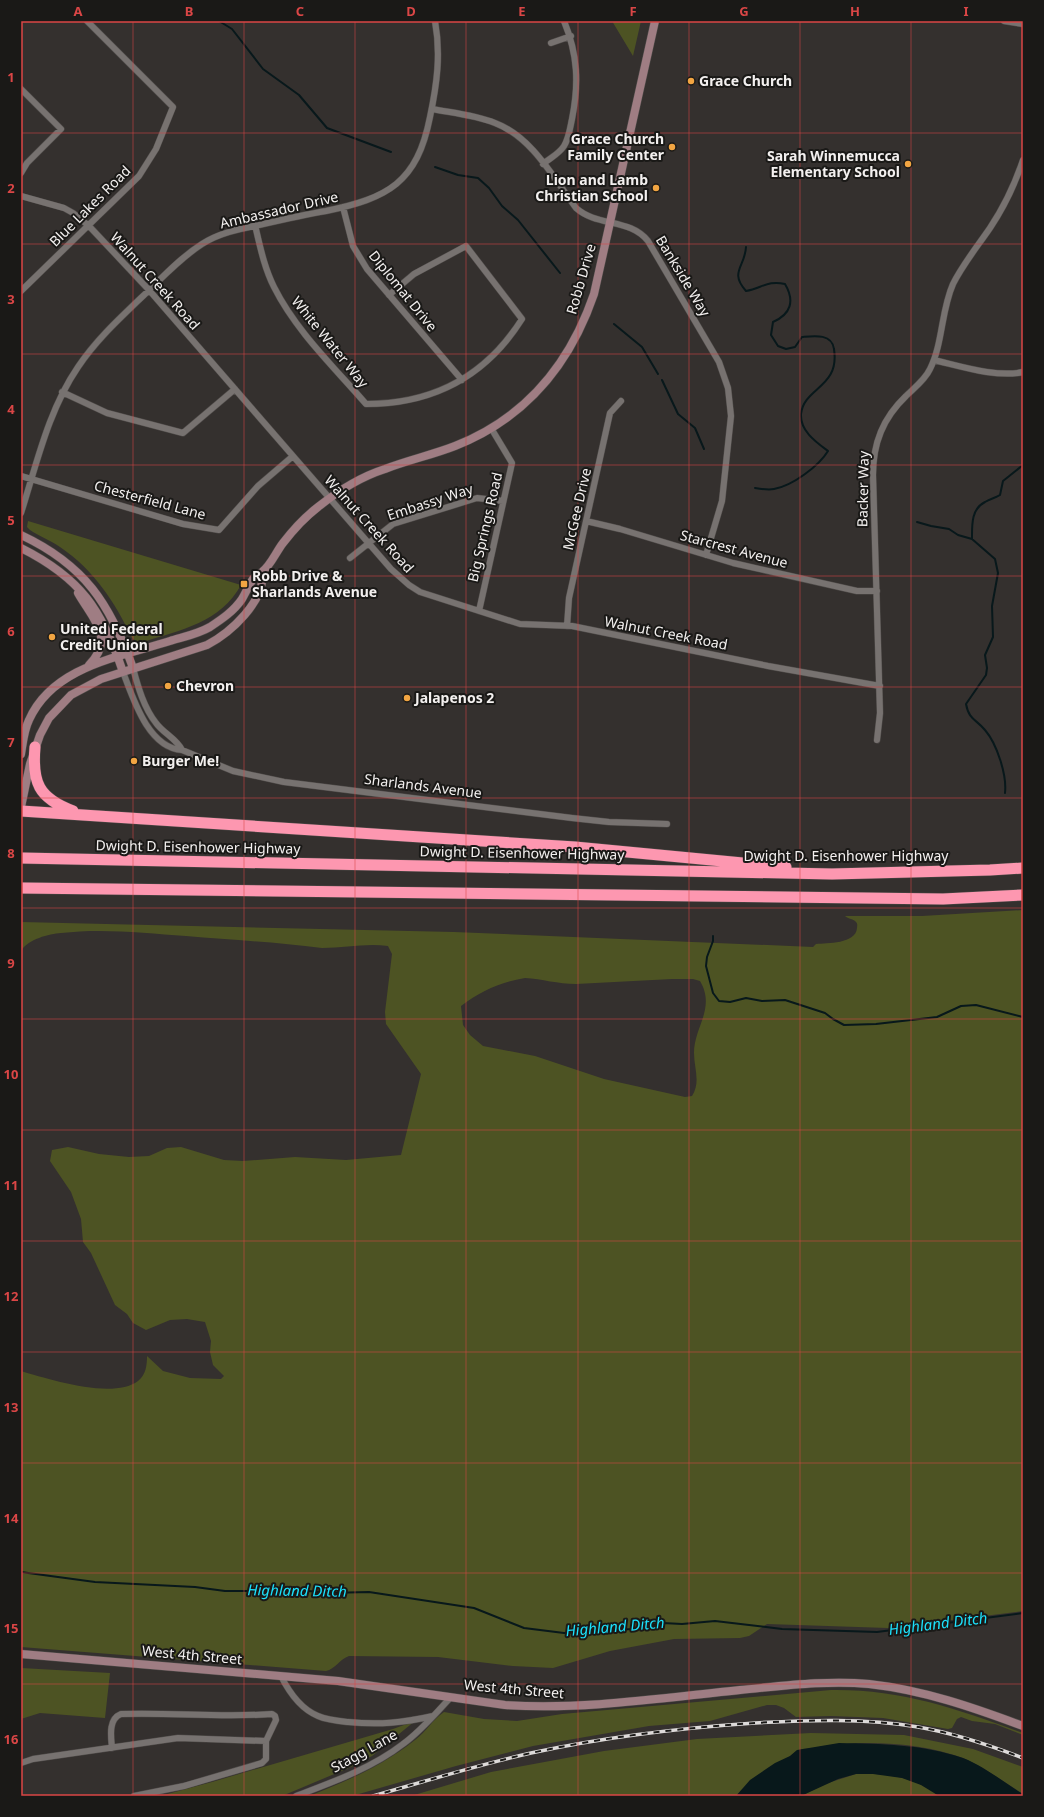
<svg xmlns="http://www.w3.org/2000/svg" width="1044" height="1817" viewBox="0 0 1044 1817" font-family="'Noto Sans',sans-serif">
	<rect width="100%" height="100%" fill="#34302e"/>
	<path fill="#4d5323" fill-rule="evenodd" d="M 612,21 L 641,21 L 633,56 Z
		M 28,521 L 241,585 C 221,622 181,630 143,642 L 137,642 L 132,638 C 115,602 94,570 60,547 C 50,540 39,536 30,530 L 27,527 Z
		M 1023,910 L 1023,1611 L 888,1628 L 767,1624 L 749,1636 L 740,1638 L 674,1639 L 610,1651 L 553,1668 L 513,1666 L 438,1657 L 349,1656 C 340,1659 335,1669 326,1671 L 21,1647 L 21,1371 C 48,1379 113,1400 138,1381 C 146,1375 147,1365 147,1356 L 163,1371 L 190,1378 L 221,1379 L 224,1376 L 213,1365 L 210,1352 L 211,1341 L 205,1322 L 187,1319 L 170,1320 L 146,1330 L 133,1323 L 127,1314 L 115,1305 L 91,1253 L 83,1242 L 81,1219 L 71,1192 L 50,1161 L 52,1150 L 68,1147 L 99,1154 L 129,1157 L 149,1156 L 167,1148 L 181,1147 L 224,1160 L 243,1161 L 295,1157 L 346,1160 L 401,1155 L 421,1074 L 386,1024 L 385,1012 L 392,954 L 388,946 C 366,943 345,948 322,948 C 277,942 231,940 186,936 C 145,933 102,928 61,933 C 49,934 28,939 21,951 L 21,922 L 454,932 L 813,947 L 816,944 C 827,943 856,944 857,928 C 857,926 858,924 856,922 C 854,919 848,919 845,916 L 922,916 ZM 525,978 C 542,979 558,984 576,984 L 672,979 L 693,979 L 700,981 C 716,1008 694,1027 694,1053 C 694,1068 701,1082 692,1096 L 685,1097 L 604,1079 L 535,1056 L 483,1046 L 470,1035 L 463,1025 L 461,1006 C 481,991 501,982 525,978 Z
		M 21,1668 L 110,1673 L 105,1718 L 40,1713 L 21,1719 Z
		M 831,1690 C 901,1689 958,1709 1023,1733 L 1023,1735 L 995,1724 L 972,1721 L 961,1717 L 957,1719 L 952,1728 L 948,1729 L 883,1718 L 831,1716 L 796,1717 L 784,1708 L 776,1705 L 767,1705 L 710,1721 L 649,1726 L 533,1746 L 456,1766 L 352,1796 L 309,1796 C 347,1781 382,1766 415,1740 C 426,1732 433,1719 444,1712 L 484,1719 L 517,1721 L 562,1714 Z
		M 415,1721 L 372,1756 L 351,1767 L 282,1796 L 160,1796 L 212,1782 L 393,1729 Z
		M 811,1733 L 904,1735 L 973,1749 L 1023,1767 L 1023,1794 C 1004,1782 984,1767 963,1758 C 920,1742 859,1739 814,1748 C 809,1749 803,1748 799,1750 C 795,1751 792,1755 789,1757 C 766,1770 754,1776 736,1796 L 411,1796 L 491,1772 L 604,1751 L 697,1739 Z
		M 856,1774 C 885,1773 916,1777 939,1796 L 801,1796 L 825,1784 Z"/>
	<path fill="#08181b" d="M 839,1743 C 881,1744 922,1744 963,1758 C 984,1766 1003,1782 1023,1794 L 1023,1796 L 939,1796 L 921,1785 L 902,1778 L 873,1774 L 856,1774 L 838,1779 L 801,1796 L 736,1796 L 750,1780 L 775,1763 L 790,1756 L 797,1750 Z"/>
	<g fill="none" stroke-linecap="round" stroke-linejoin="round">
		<path stroke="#08181b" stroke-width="2" d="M 219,21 L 232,29 L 263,69 L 299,95 L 327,128 L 391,152
			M 435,167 L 458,175 L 478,178 L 489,188 L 502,206 L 518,220 L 560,273
			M 746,247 C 745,267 729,272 746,291 C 762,288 768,280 785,284 C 795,301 791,314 773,322 L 771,335 L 778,346 L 786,349 L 795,347 L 802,337 C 813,336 832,333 834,349 C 840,388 804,387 801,414 C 800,431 816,442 828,451 C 819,466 792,486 774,489 C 769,490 761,489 755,488
			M 614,324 L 642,347 L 658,374
			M 662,380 L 678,414 L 695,428 L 704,449
			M 917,522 L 931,526 L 949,529 L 958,535 L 972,539
			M 1005,793 C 1007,775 997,744 985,730 C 976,719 969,720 966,704 L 986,675 L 987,668 L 985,655 L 993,637 L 992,606 L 998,573 L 995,559 L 972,539 C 972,525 971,509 985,502 C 990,499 995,498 1000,495 L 1003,481 L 1023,465
			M 713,936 L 713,941 L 707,957 L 706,966 L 713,993 L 719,1001 L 730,1002 L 746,998 L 762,1001 L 785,1000 L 825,1013 L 833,1019 L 844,1025 L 876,1024 L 937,1017 L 961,1006 L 976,1005 L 1023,1017
			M 21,1572 L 95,1582 L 195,1587 L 225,1591 L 248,1591 L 281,1588 L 327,1593 L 369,1592 L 474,1608 L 524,1628 L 564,1633 L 632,1629 L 663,1623 L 682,1624 L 715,1621 L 782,1629 L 877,1632 L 1023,1613"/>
		<defs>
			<path id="minor" d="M 1004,21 L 1023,24
				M 551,43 L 571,36
				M 21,89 L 61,129 L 27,163 L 21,173
				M 432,109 C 453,113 475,115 495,123 C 532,137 553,177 576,208 C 597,227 630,218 648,241 L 719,362 L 728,388 L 731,416 L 722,501 L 706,555
				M 543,164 C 550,158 559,154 564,146 C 569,138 570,128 572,119 C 579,84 578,55 564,21
				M 21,196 L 64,208 L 73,213 L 89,226 L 149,290 L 391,569 L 409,585 L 420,592 L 520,624 L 572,626 L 768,666 L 880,686
				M 343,207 L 353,246 L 367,269 L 462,380
				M 255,225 C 260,246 264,267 274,287 C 296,331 334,367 366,404 C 434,404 486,376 522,319 L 466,246 L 414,274 L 389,295
				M 21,291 L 139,176 L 156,149 L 173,107 L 87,21
				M 934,360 C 960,366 997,378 1023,372
				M 62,392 L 107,413 L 183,433 L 235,389
				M 21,476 L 183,524 L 219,530 L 258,486 L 293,456
				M 21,513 C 37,463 48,411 78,367 C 96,340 120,318 143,296 C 162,278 180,258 202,244 C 219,233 239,229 259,225 C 281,220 303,215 326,211 C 388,198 417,183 430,117 C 437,84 441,54 435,21
				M 586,521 L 620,529 L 733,563 L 857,591 L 877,591
				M 350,558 L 393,524 L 477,498 L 503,501
				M 479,611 L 512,463 L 491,428
				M 567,626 L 569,598 L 610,413 L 621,401
				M 133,668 C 138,687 144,708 156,723 C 163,733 177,739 182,750
				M 123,672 C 133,698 148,748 182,750 L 233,771 L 284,782 L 572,818 L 609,822 L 667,824
				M 877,740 L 880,713 L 873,475 C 873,443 883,418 906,396 C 914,388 925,380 930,369 C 943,343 941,311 953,284 C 963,264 977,247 990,228 C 1004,207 1015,184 1023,160
				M 281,1676 C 289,1692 301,1709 318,1716 C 327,1720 338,1721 348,1722 C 379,1725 402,1723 433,1716
				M 112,1748 C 111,1737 108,1719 121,1714 C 171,1712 221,1718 272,1714 L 275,1716 L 276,1720 L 266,1741 L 266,1759 L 262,1763 L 184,1786 L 134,1796
				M 21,1763 L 33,1759 L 178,1738 L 266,1741
				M 296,1796 C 333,1782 372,1768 403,1744 C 421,1731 436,1713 451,1697"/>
			<path id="secondary" d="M 21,535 C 85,565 110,604 133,668
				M 21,548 C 81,578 102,610 123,672
				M 78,593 C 92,618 116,638 89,665
				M 21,754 C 23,742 24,730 29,720 C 53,666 120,657 170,641 C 183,637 198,634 210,627 C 222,619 234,611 242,599 C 246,592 249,585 253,579 C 256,575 259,574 262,572 C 271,565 276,552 283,543 C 293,530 305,517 318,507 C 338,491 360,477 385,469 C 408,460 432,455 455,446 C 526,418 570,364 594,294 L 655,21
				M 21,807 L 30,764 L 40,735 L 49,718 L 71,695 L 101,679 L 207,645 C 230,633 266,601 262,572
				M 21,1654 L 338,1681 L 505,1705 C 584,1710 661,1698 740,1690 C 783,1686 826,1680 869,1684 C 923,1690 972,1707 1023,1726"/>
			<path id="motorway" d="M 35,747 C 32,782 38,798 73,811
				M 21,811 L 575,847 L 786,867
				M 21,858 L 832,874 L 990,870 L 1023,868
				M 21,888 L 943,899 L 1023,895"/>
		</defs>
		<use href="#minor" stroke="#504c4a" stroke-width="7"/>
		<use href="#secondary" stroke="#504c4a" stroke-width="9"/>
		<use href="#motorway" stroke="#504c4a" stroke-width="12"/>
		<use href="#minor" stroke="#777270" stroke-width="6"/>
		<use href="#secondary" stroke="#9f7d83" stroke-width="8"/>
		<use href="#motorway" stroke="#fd97b0" stroke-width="11"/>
		<defs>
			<path id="rail" d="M 373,1796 C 426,1781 478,1765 531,1753 C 605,1737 680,1728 755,1723 C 809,1720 864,1718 918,1727 C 954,1733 989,1745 1023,1758"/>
		</defs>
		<use href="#rail" stroke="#dddad9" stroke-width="3.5"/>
		<use href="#rail" stroke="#1a1917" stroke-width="2" stroke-dasharray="6" stroke-linecap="butt"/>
	</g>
	<path fill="none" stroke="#da4646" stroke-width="1" stroke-opacity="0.55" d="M 133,21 L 133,1796M 244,21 L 244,1796M 355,21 L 355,1796M 466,21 L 466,1796M 578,21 L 578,1796M 689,21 L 689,1796M 800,21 L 800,1796M 911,21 L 911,1796M 21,133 L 1023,133M 21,244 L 1023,244M 21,354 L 1023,354M 21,465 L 1023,465M 21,576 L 1023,576M 21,687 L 1023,687M 21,798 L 1023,798M 21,908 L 1023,908M 21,1019 L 1023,1019M 21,1130 L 1023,1130M 21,1241 L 1023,1241M 21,1352 L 1023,1352M 21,1463 L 1023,1463M 21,1573 L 1023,1573M 21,1684 L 1023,1684"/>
	<g fill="#f2a542" stroke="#1a1917" stroke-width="1.5">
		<circle cx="691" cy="81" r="4"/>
		<circle cx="672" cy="147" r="4"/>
		<circle cx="908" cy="164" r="4"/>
		<circle cx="656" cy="188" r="4"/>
		<rect x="240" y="580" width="8" height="8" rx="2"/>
		<circle cx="52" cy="637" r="4"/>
		<circle cx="168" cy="686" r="4"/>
		<circle cx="407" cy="698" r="4"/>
		<circle cx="134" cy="761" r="4"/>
	</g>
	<g text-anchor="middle" stroke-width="4" stroke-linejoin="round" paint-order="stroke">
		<g font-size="14" font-weight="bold" fill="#f3f0ef" stroke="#1a1917" text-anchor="start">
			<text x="699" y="86">Grace Church</text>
			<text x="664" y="144" text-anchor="end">Grace Church<tspan x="664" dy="16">Family Center</tspan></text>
			<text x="900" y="161" text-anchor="end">Sarah Winnemucca<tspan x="900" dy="16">Elementary School</tspan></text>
			<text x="648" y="185" text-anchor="end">Lion and Lamb<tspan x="648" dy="16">Christian School</tspan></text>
			<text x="252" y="581">Robb Drive &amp;<tspan x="252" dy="16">Sharlands Avenue</tspan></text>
			<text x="60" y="634">United Federal<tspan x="60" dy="16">Credit Union</tspan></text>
			<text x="176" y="691">Chevron</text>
			<text x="415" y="703">Jalapenos 2</text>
			<text x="142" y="766">Burger Me!</text>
		</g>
		<g font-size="14" fill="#f3f0ef" stroke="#1a1917">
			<text transform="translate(90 206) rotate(-45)" y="5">Blue Lakes Road</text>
			<text transform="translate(279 210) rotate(-13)" y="5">Ambassador Drive</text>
			<text transform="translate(683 276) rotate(59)" y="5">Bankside Way</text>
			<text transform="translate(581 279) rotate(-74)" y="5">Robb Drive</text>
			<text transform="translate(155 281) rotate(48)" y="5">Walnut Creek Road</text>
			<text transform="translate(403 291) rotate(51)" y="5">Diplomat Drive</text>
			<text transform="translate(330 342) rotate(51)" y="5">White Water Way</text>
			<text transform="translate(863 489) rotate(-89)" y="5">Backer Way</text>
			<text transform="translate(150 500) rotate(15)" y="5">Chesterfield Lane</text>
			<text transform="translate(430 502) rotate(-18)" y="5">Embassy Way</text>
			<text transform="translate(577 509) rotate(-77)" y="5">McGee Drive</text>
			<text transform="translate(369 524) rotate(48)" y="5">Walnut Creek Road</text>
			<text transform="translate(485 527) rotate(-77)" y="5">Big Springs Road</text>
			<text transform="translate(734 549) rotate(15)" y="5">Starcrest Avenue</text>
			<text transform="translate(666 633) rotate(11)" y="5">Walnut Creek Road</text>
			<text transform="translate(423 786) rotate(7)" y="5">Sharlands Avenue</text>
			<text transform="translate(198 847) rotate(1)" y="5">Dwight D. Eisenhower Highway</text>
			<text transform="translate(522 853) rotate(1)" y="5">Dwight D. Eisenhower Highway</text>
			<text x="846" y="861">Dwight D. Eisenhower Highway</text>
			<text transform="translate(192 1655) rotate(5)" y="5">West 4th Street</text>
			<text transform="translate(514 1689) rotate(5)" y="5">West 4th Street</text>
			<text transform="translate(364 1751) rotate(-29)" y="5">Stagg Lane</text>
		</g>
		<g font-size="15" font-style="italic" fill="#1ce1fc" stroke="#1a1917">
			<text transform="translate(297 1591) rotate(1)" y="5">Highland Ditch</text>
			<text transform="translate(938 1624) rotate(-7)" y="5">Highland Ditch</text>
			<text transform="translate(615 1627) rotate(-5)" y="5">Highland Ditch</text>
		</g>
	</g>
	<rect width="1044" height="1817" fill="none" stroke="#1a1917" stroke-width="44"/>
	<rect x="22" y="22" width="1000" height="1773" fill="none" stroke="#da4646" stroke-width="1.5"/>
	<g font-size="13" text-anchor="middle" font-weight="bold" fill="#da4646">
		<text x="78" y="16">A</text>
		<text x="189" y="16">B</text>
		<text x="300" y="16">C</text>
		<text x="411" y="16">D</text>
		<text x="522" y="16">E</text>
		<text x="633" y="16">F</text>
		<text x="744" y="16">G</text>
		<text x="855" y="16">H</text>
		<text x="966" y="16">I</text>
		<text x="11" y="82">1</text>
		<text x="11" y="193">2</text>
		<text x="11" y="304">3</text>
		<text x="11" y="414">4</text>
		<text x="11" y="525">5</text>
		<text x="11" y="636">6</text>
		<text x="11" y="747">7</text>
		<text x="11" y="858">8</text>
		<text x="11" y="968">9</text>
		<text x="11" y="1079">10</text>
		<text x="11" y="1190">11</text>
		<text x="11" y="1301">12</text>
		<text x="11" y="1412">13</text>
		<text x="11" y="1523">14</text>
		<text x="11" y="1633">15</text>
		<text x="11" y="1744">16</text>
	</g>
</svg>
